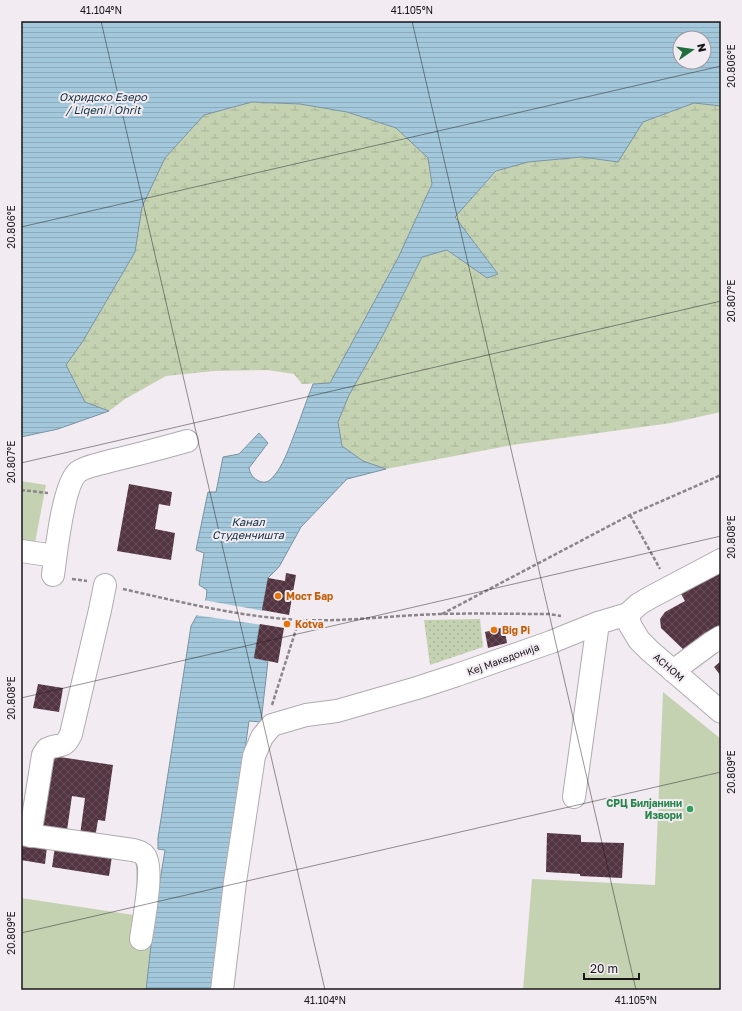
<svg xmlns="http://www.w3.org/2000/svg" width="742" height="1011" viewBox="0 0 742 1011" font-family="'Golos Text',sans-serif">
	<defs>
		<pattern id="wetland-marsh" width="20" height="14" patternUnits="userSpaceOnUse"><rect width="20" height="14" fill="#c5d2b2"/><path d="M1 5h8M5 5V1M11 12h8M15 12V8" fill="none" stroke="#a9b498"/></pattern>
		<pattern id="park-dots" width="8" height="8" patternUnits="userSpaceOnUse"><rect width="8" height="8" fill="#c5d2b2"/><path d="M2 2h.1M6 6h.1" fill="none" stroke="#a9b498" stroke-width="1.8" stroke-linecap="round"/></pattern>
		<pattern id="water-rules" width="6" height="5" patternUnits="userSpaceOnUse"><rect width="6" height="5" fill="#a3c8db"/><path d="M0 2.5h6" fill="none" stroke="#8cabbb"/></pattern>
		<pattern id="building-cross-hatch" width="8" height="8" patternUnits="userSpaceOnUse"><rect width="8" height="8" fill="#533541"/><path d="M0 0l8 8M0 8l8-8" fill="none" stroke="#684f59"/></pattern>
	</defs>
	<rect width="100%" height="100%" fill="#f2ebf1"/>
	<path fill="#c5d2b2" d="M 21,481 L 46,485 L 32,559 L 21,557 Z
		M 663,692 L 721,739 L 721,990 L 523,990 L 532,879 L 655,885 Z
		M 21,898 L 154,918 L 146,990 L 21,990 Z"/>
	<path fill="url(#wetland-marsh)" d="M 252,102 L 300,104 L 347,112 L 396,128 L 428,158 L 432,184 L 398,258 L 330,383 L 302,384 L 294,374 L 267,370 L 214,371 L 166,376 L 125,399 L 109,411 L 85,402 L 66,365 L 83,341 L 135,252 L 142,207 L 165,158 L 204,115 Z
		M 694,103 L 721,106 L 721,412 L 671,423 L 512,445 L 386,469 L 363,462 L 342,446 L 338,422 L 349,395 L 383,335 L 422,257 L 447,250 L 487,278 L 498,274 L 455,217 L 497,171 L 528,162 L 582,157 L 618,162 L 643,122 Z"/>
	<path fill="url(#park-dots)" d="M 480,619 L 483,647 L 430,665 L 424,620 Z"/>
	<path fill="url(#water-rules)" stroke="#7a93a1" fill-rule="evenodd" d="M 21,21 L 721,21 L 721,106 L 694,103 L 643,122 L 618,162 L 582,157 L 528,162 L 496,171 L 455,217 L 498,274 L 487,278 L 447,250 L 422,257 L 383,335 L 349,395 L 338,422 L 342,446 L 363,461 L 386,469 L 347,479 L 301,527 L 279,567 L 268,578 L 254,658 L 268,661 L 261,722 L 249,721 L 227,878 L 214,990 L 146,990 L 154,918 L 165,850 L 158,849 L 158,838 L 191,626 L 206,599 L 207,590 L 199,585 L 204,553 L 196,550 L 208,492 L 216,492 L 223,457 L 239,454 L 259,433 L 268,443 L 249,468 C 250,473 252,477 257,480 C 262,483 267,483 271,479 C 283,468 290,445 296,430 C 302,414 307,399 313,384 L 330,383 L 398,258 L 432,184 L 428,158 L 396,128 L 347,112 L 300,104 L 252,102 L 204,115 L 165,158 L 142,207 L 135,252 L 83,341 L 66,365 L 85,402 L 109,411 L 58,429 L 21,437 ZM 680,38 L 704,38 L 704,62 L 680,62 Z"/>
	<path fill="#f2ebf1" d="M 203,600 L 264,611 L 262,625 L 195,615 Z"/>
	<path fill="url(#building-cross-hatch)" d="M 129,484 L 172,492 L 170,506 L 159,504 L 155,529 L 175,533 L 171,560 L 117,551 Z
		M 721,572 L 721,632 L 686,652 L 661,628 L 660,619 L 665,612 L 685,601 L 680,592 Z
		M 286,573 L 296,575 L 289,615 L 262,610 L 268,578 L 285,581 Z
		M 260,624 L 284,628 L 278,663 L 254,658 Z
		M 504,627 L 507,643 L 488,648 L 485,632 Z
		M 721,661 L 721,676 L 714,667 Z
		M 38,684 L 63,688 L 59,712 L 33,708 Z
		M 53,756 L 113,765 L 105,821 L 98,820 L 95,838 L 80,835 L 85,798 L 72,796 L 66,837 L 41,833 Z
		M 547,833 L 581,835 L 581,842 L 624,843 L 622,878 L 580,876 L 580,874 L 546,872 Z
		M 21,842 L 47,846 L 45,864 L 21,860 Z
		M 55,847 L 112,856 L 109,876 L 52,867 Z"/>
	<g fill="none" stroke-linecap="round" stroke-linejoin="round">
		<defs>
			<path id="minor" d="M 21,551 L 55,556
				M 53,575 C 56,554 63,484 78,472 C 85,466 101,464 110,461 C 136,455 162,448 187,441
				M 628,614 L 630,625 L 639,640 L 650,651 L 721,712
				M 673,671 L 711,643 L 721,637
				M 574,797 L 598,623
				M 21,834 L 133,850 C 137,851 142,852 144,855 C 155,865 143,923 141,939
				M 30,836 L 43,755 L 47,749 C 59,743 64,750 71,734 L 100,610 L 105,585
				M 222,990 L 235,882 L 254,756 L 262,737 L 272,725 L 306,715 L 337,711 L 417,688 L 457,675 L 551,642 L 598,623 L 628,614 L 639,604 L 651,597 L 721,560"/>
		</defs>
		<use href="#minor" stroke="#b1abb0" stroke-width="24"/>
		<path stroke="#8b868a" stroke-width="2.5" stroke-dasharray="4 2" stroke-linecap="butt" d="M 21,490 L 48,493
			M 630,515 L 660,569
			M 72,579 L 87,581
			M 123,589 C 181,602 240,617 300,620 C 347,622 395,615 442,614 C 478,613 513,614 549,614 L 561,616
			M 442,614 L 630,515 L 721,475
			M 272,705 L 299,620"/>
		<use href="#minor" stroke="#fff" stroke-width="22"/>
	</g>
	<path fill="none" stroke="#191719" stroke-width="1" stroke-opacity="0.45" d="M 101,21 L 325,990M 412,21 L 636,990M 21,227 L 721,66M 21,463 L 721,301M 21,698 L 721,536M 21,933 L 721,772"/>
	<g fill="#e8710a" stroke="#f2ebf1" stroke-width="1.5">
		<circle cx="278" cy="596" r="4"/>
		<circle cx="287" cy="624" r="4"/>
		<circle cx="494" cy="630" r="4"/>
	</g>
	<circle fill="#2e9e5b" stroke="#f2ebf1" stroke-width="1.5" cx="690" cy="809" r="4"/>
	<g text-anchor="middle" stroke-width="4" stroke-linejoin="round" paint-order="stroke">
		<g font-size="10" font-weight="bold" fill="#c56008" stroke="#f2ebf1" text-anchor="start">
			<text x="286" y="600">Мост Бар</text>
			<text x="295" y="628">Kotva</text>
			<text x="502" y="634">Big Pi</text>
		</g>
		<g font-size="10" fill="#191719" stroke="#f2ebf1">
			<text transform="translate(503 659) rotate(-20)" y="4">Кеј Македонија</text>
			<text transform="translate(669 667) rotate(41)" y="4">АСНОМ</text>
		</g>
		<g font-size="10" font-weight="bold" fill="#27864d" stroke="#f2ebf1" text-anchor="end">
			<text x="682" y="807">СРЦ Билјанини<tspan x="682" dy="12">Извори</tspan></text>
		</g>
		<g font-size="11" font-style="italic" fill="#0f303f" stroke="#f2ebf1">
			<text x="103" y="101">Охридско Езеро<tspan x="103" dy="13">/ Liqeni i Ohrit</tspan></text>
			<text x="248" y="526">Канал<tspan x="248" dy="13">Студенчишта</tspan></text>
		</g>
	</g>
	<rect width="742" height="1011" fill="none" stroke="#f2ebf1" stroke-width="44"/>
	<g transform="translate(692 50) rotate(77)"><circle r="19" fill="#f2ebf1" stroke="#9b969b"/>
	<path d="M0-3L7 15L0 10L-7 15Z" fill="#206d3c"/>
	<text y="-6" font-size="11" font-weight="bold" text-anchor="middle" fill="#191719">N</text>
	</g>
	<path d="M584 973v6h55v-6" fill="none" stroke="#191719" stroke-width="2"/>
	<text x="590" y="973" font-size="12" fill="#191719" stroke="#f2ebf1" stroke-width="3" paint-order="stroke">20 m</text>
	<rect x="22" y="22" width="698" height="967" fill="none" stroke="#191719" stroke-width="1.5"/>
	<g font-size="10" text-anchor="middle" fill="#191719">
		<text x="101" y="14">41.104°N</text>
		<text x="412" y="14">41.105°N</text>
		<text transform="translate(731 66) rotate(-90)" y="4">20.806°E</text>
		<text transform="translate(11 227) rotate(-90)" y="4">20.806°E</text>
		<text transform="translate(731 301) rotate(-90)" y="4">20.807°E</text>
		<text transform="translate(11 462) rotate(-90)" y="4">20.807°E</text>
		<text transform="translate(731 537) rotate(-90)" y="4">20.808°E</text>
		<text transform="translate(11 698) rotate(-90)" y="4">20.808°E</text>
		<text transform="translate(731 772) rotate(-90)" y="4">20.809°E</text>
		<text transform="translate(11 933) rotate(-90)" y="4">20.809°E</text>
		<text x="325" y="1004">41.104°N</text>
		<text x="636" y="1004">41.105°N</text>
	</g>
</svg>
